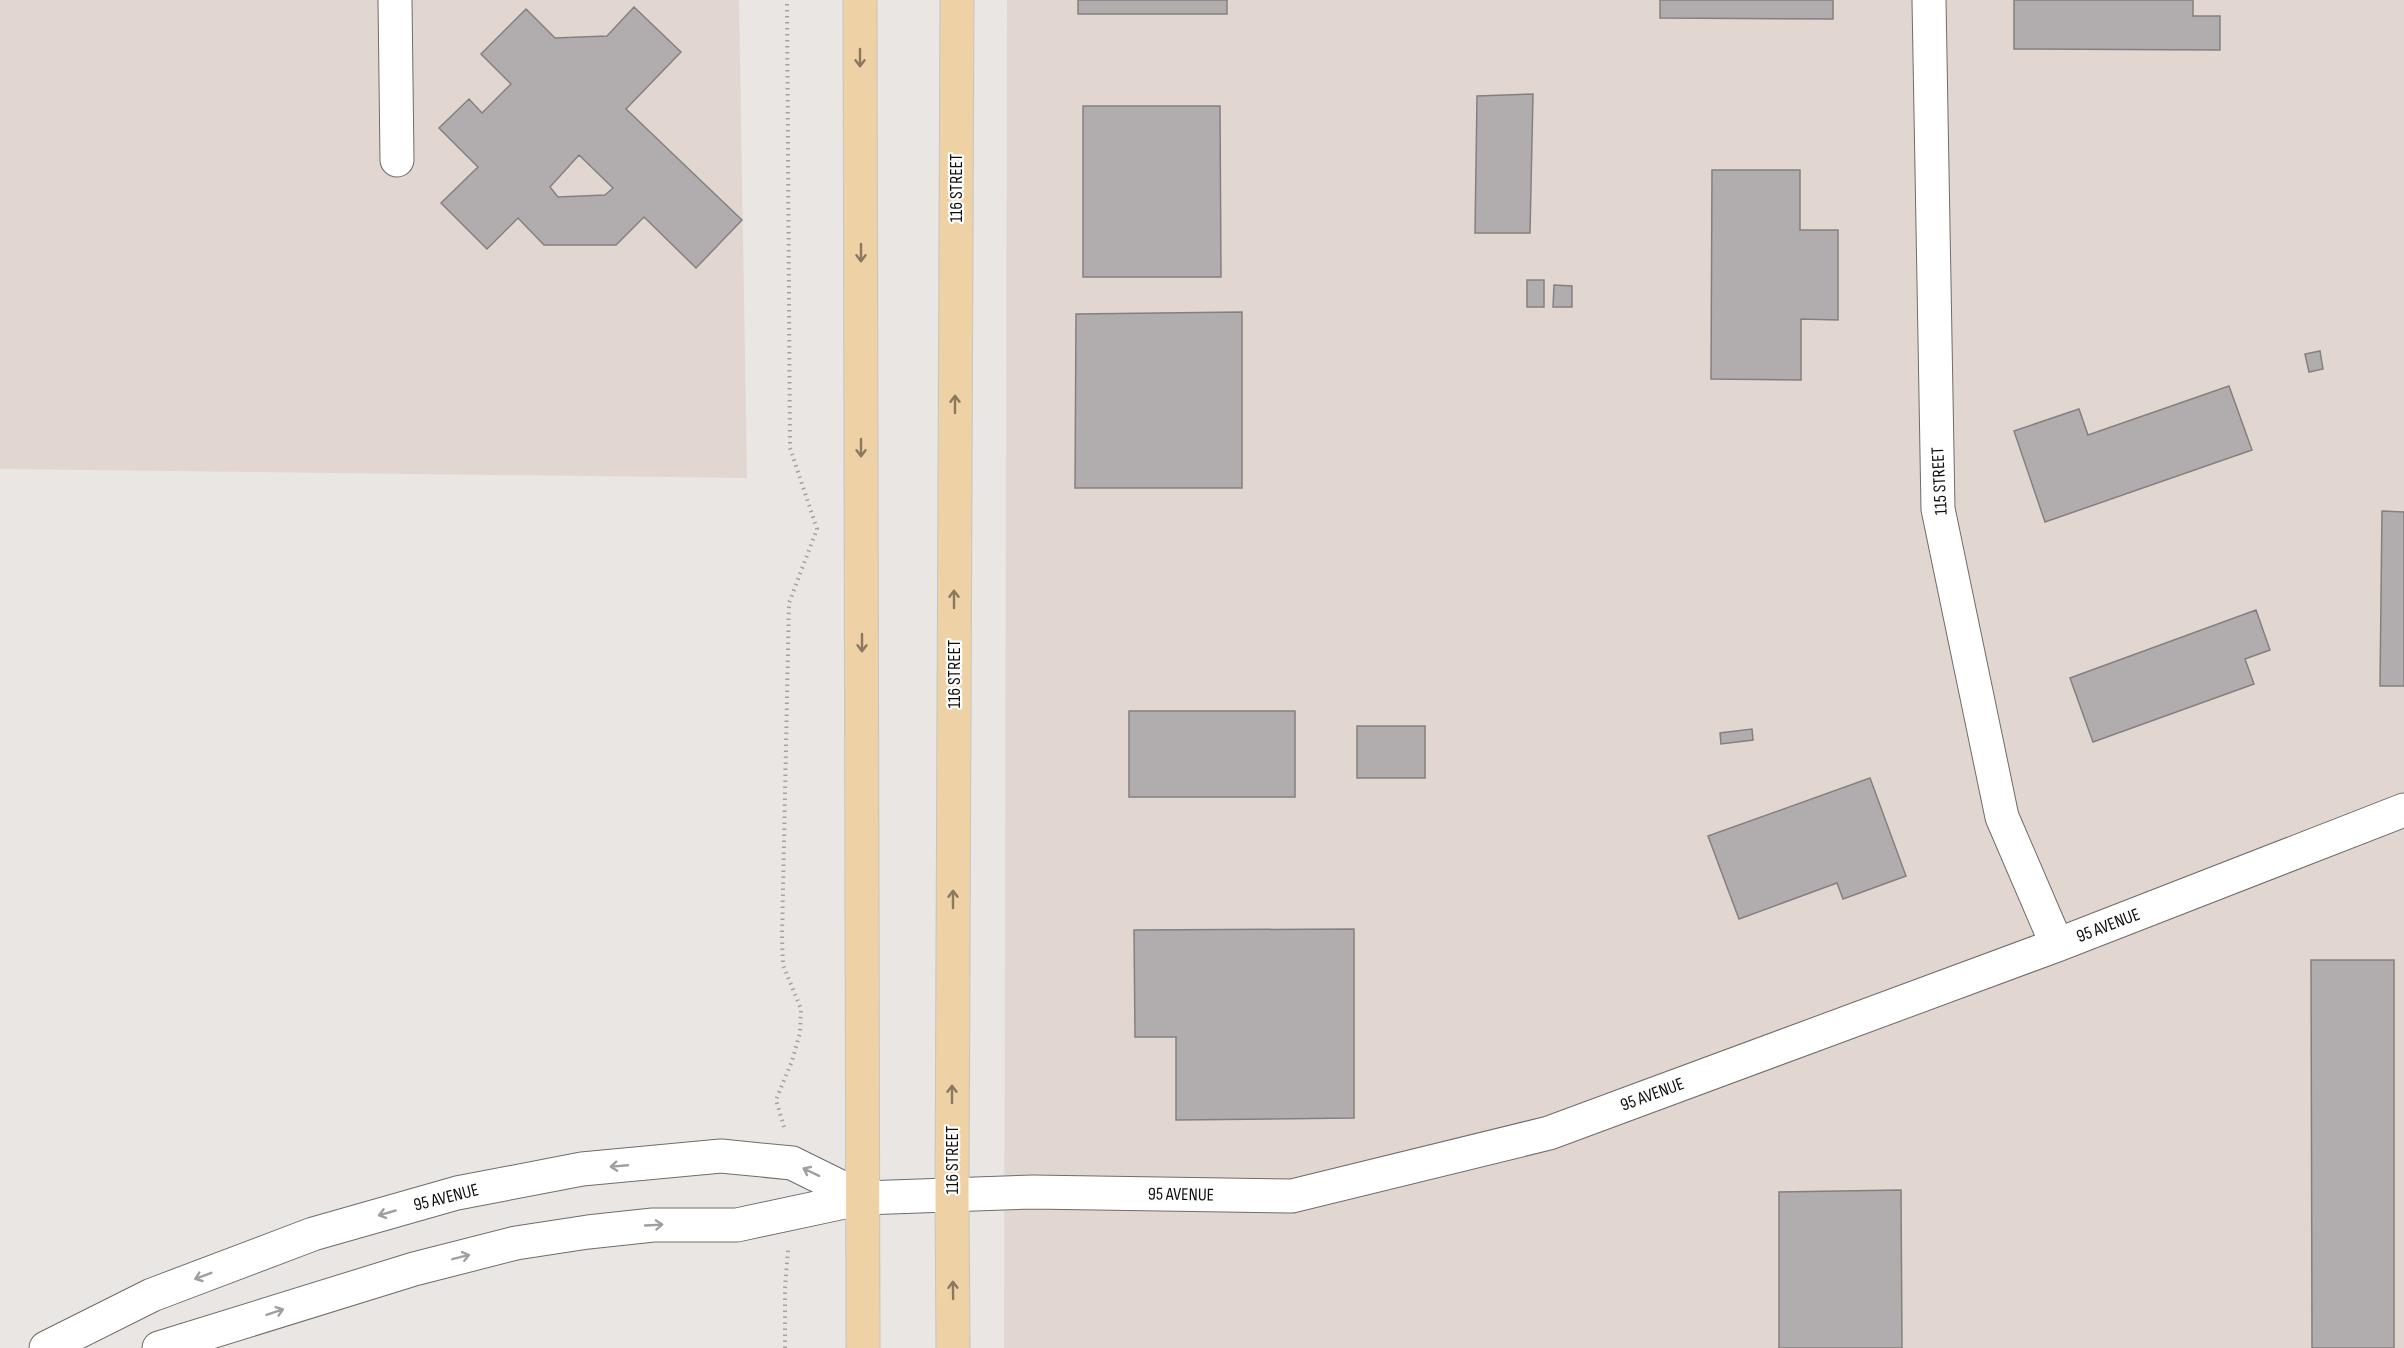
<svg xmlns="http://www.w3.org/2000/svg" width="2404" height="1348" viewBox="0 0 2404 1348" font-family="'Sofia Sans Condensed',sans-serif">
	<rect width="100%" height="100%" fill="#eae6e4"/>
	<path fill="#e2d6d1" d="M 0,0 L 739,0 L 747,478 L 0,469 Z
		M 1007,0 L 2404,0 L 2404,1348 L 1004,1348 Z"/>
	<path fill="#b1adae" stroke="#848080" stroke-width="1.5" fill-rule="evenodd" d="M 1078,0 L 1227,0 L 1227,14 L 1078,14 Z
		M 1660,0 L 1833,0 L 1833,19 L 1660,18 Z
		M 2014,0 L 2193,0 L 2193,16 L 2220,16 L 2220,50 L 2014,49 Z
		M 634,7 L 681,52 L 626,109 L 742,220 L 696,268 L 644,217 L 616,245 L 544,245 L 518,218 L 487,249 L 441,203 L 478,167 L 439,128 L 469,99 L 482,113 L 511,84 L 481,54 L 526,9 L 555,38 L 607,36 ZM 579,155 L 613,188 L 605,195 L 558,197 L 550,187 Z
		M 1533,94 L 1530,233 L 1475,233 L 1477,96 Z
		M 1083,106 L 1220,106 L 1221,277 L 1083,277 Z
		M 1712,170 L 1800,170 L 1800,230 L 1838,230 L 1838,320 L 1801,319 L 1801,380 L 1711,379 Z
		M 1527,280 L 1544,280 L 1544,307 L 1527,307 Z
		M 1554,285 L 1572,286 L 1572,307 L 1553,307 Z
		M 1242,312 L 1242,488 L 1075,488 L 1076,314 Z
		M 2320,351 L 2323,369 L 2309,372 L 2305,354 Z
		M 2229,386 L 2252,450 L 2045,522 L 2014,431 L 2079,409 L 2088,435 Z
		M 2382,511 L 2404,512 L 2404,686 L 2380,686 Z
		M 2256,610 L 2270,650 L 2245,659 L 2254,684 L 2093,742 L 2070,678 Z
		M 1129,711 L 1295,711 L 1295,797 L 1129,797 Z
		M 1357,726 L 1425,726 L 1425,778 L 1357,778 Z
		M 1752,729 L 1753,740 L 1721,744 L 1720,733 Z
		M 1870,778 L 1906,876 L 1843,899 L 1837,883 L 1739,919 L 1708,836 Z
		M 1354,929 L 1354,1118 L 1176,1120 L 1176,1037 L 1135,1037 L 1134,930 Z
		M 2311,960 L 2394,960 L 2394,1348 L 2312,1348 Z
		M 1901,1190 L 1902,1348 L 1779,1348 L 1779,1192 Z"/>
	<g fill="none" stroke-linecap="round" stroke-linejoin="round">
		<defs>
			<path id="minor" d="M 395,0 L 397,160
				M 1929,0 L 1938,509 L 2002,817 L 2057,945
				M 46,1348 L 152,1295 L 313,1234 L 457,1193 L 582,1169 L 721,1156 L 792,1163 L 863,1198
				M 159,1348 L 414,1269 L 516,1243 L 588,1232 L 653,1225 L 737,1225 L 863,1198 L 1033,1192 L 1292,1196 L 1549,1133 L 2057,945 L 2404,810"/>
			<path id="major" d="M 860,0 L 863,1348
				M 953,1348 L 952,1195 L 957,0"/>
		</defs>
		<use href="#minor" stroke="#6f6c6a" stroke-width="35"/>
		<use href="#major" stroke="#c5c5c5" stroke-width="35"/>
		<path stroke="#a4a19f" stroke-width="4" stroke-dasharray="1.5 4.5" stroke-linecap="butt" d="M 784,1127 L 776,1100 L 792,1061 L 800,1033 L 801,1009 L 783,965 L 782,937 L 789,603 L 817,529 L 790,448 L 787,0
			M 785,1348 L 785,1288 L 788,1250"/>
		<use href="#minor" stroke="#fff" stroke-width="33"/>
		<use href="#major" stroke="#eed1a4" stroke-width="33"/>
	</g>
	<defs><path id="oneway-shaft" d="M-6 0H5M1.5-3L5.5 0L1.5 3" fill="none" stroke-width="1.6" stroke-linecap="round" stroke-linejoin="round" transform="scale(1.5)"/></defs>
	<g stroke="#8a7960">
		<use href="#oneway-shaft" transform="translate(860 58) rotate(90)"/>
		<use href="#oneway-shaft" transform="translate(861 253) rotate(90)"/>
		<use href="#oneway-shaft" transform="translate(955 404) rotate(-90)"/>
		<use href="#oneway-shaft" transform="translate(861 448) rotate(90)"/>
		<use href="#oneway-shaft" transform="translate(954 599) rotate(-90)"/>
		<use href="#oneway-shaft" transform="translate(862 643) rotate(90)"/>
		<use href="#oneway-shaft" transform="translate(953 899) rotate(-90)"/>
		<use href="#oneway-shaft" transform="translate(952 1094) rotate(-90)"/>
		<use href="#oneway-shaft" transform="translate(953 1290) rotate(-91)"/>
	</g>
	<g stroke="#9f9f9e">
		<use href="#oneway-shaft" transform="translate(619 1166) rotate(175)"/>
		<use href="#oneway-shaft" transform="translate(811 1172) rotate(-154)"/>
		<use href="#oneway-shaft" transform="translate(387 1213) rotate(164)"/>
		<use href="#oneway-shaft" transform="translate(654 1225) rotate(-3)"/>
		<use href="#oneway-shaft" transform="translate(461 1257) rotate(-14)"/>
		<use href="#oneway-shaft" transform="translate(203 1276) rotate(159)"/>
		<use href="#oneway-shaft" transform="translate(275 1312) rotate(-18)"/>
	</g>
	<g text-anchor="middle" stroke-width="4.5" stroke-linejoin="round" paint-order="stroke">
		<g font-size="18" fill="#0f0e0d" stroke="#fff">
			<text transform="translate(956 188) rotate(-90)" y="6">116 STREET</text>
			<text transform="translate(1939 481) rotate(-93)" y="6">115 STREET</text>
			<text transform="translate(954 674) rotate(-90)" y="6">116 STREET</text>
			<text transform="translate(2108 925) rotate(-21)" y="6">95 AVENUE</text>
			<text transform="translate(1652 1094) rotate(-20)" y="6">95 AVENUE</text>
			<text transform="translate(952 1160) rotate(-90)" y="6">116 STREET</text>
			<text transform="translate(1181 1194) rotate(1)" y="6">95 AVENUE</text>
			<text transform="translate(446 1197) rotate(-14)" y="6">95 AVENUE</text>
		</g>
	</g>
</svg>
